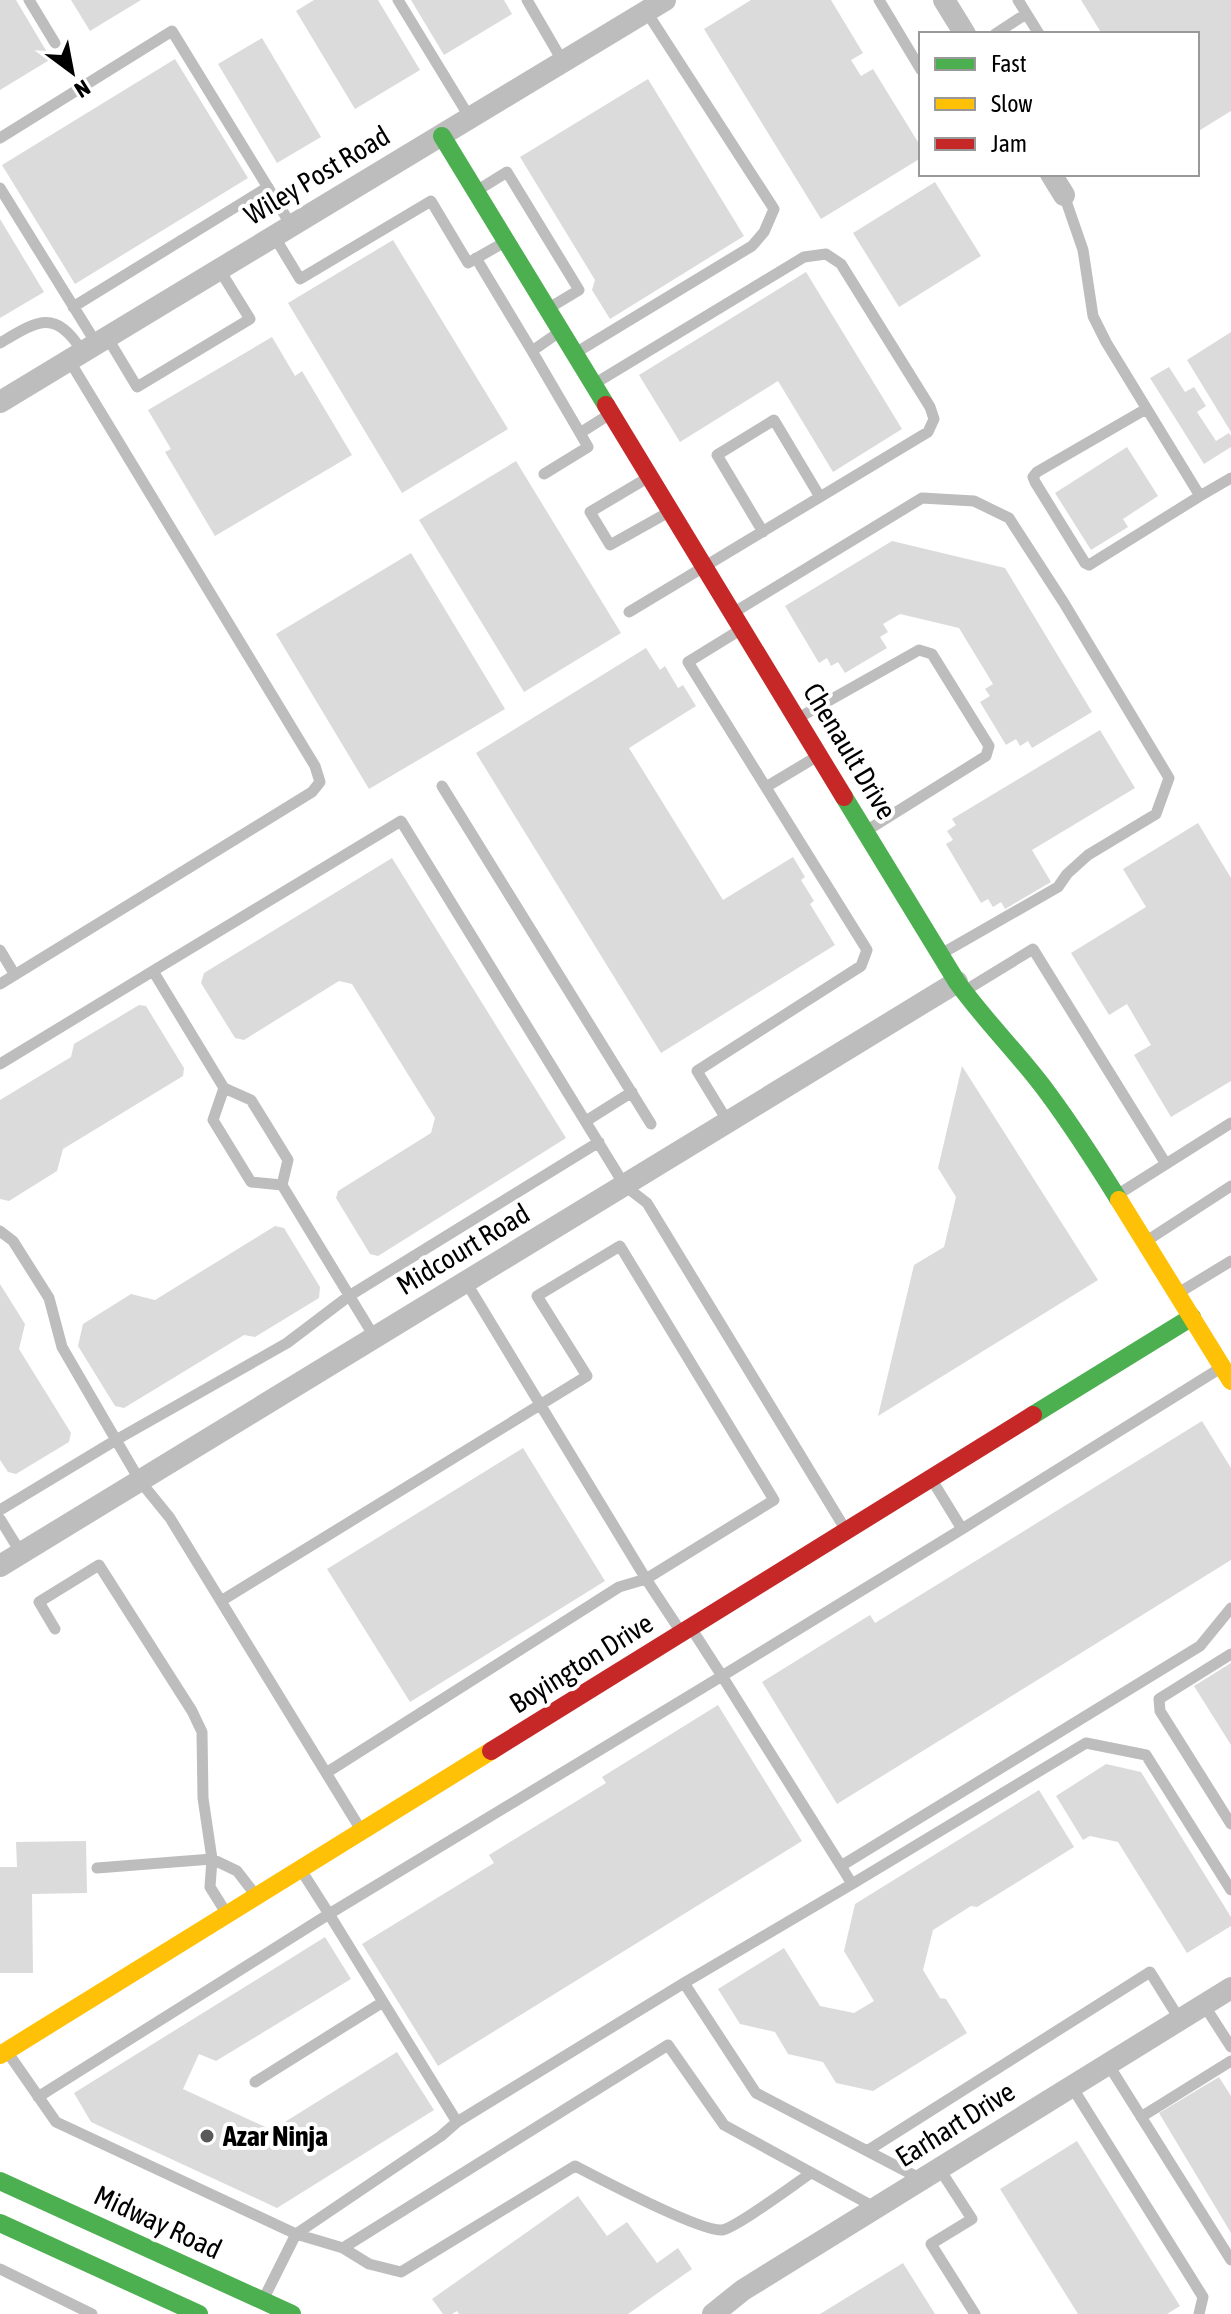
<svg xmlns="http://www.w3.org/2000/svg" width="1231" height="2314" viewBox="0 0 1231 2314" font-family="'Asap Condensed',sans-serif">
	<rect width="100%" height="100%" fill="#fff"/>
	<path fill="#dbdbdb" d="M 0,0 L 16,0 L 51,59 L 0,90 Z
		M 71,0 L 141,0 L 90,31 Z
		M 314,0 L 378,0 L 420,70 L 355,109 L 296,11 Z
		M 411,0 L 504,0 L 512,14 L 444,55 Z
		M 751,0 L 831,0 L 863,53 L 851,60 L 861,76 L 873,69 L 921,147 L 921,158 L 821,219 L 704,29 Z
		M 1081,0 L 1231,0 L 1231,111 L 1197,132 L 1197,34 L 1102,34 Z
		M 262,38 L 321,137 L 277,163 L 218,64 Z
		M 175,59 L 248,178 L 75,284 L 2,165 Z
		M 648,79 L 744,236 L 610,319 L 592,290 L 595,280 L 520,157 Z
		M 935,182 L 981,256 L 899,307 L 853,233 Z
		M 0,219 L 44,292 L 0,318 Z
		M 393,240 L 508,429 L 402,493 L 288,303 Z
		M 806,272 L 902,429 L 833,472 L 778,381 L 680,442 L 639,375 Z
		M 1231,332 L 1231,432 L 1187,360 Z
		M 272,337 L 295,376 L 302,371 L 352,455 L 215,536 L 165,452 L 171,449 L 148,410 Z
		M 1169,367 L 1185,392 L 1194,387 L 1206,406 L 1197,412 L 1216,441 L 1229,433 L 1231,436 L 1231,447 L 1204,464 L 1150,378 Z
		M 1127,447 L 1158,496 L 1123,519 L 1128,527 L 1091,550 L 1055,493 Z
		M 516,461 L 621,633 L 524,692 L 419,520 Z
		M 892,541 L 1005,568 L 1092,712 L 1032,748 L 1028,741 L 1020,746 L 1016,739 L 1006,745 L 980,702 L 990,696 L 985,689 L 993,684 L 959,628 L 900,614 L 883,624 L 888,632 L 880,637 L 887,648 L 845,673 L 838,662 L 831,666 L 827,658 L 819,663 L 785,606 Z
		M 411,553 L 505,709 L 369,789 L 276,634 Z
		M 646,648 L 660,670 L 665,666 L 678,688 L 683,685 L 696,706 L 629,748 L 723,900 L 793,857 L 805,877 L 801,880 L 814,901 L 810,904 L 835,945 L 661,1053 L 476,753 Z
		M 1100,730 L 1135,788 L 1032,850 L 1051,882 L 1005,909 L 1001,902 L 993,907 L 988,899 L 981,903 L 946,844 L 953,840 L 947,831 L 956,825 L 952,819 Z
		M 1198,823 L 1231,878 L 1231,1081 L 1171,1117 L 1134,1055 L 1151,1045 L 1127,1004 L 1109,1015 L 1071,953 L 1146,907 L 1123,869 Z
		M 392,858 L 566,1138 L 378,1256 L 370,1254 L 336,1198 L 338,1191 L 431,1133 L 435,1118 L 352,984 L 339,981 L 244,1040 L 235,1038 L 201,983 L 204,973 Z
		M 139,1005 L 146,1006 L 184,1068 L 183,1076 L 63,1149 L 57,1171 L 9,1201 L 0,1199 L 0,1100 L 71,1057 L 74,1044 Z
		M 962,1066 L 1098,1280 L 878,1416 L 914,1265 L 944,1247 L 956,1197 L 938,1168 Z
		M 275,1226 L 284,1228 L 320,1287 L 319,1298 L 255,1337 L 244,1335 L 124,1408 L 115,1406 L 78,1346 L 83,1324 L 131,1294 L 155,1300 Z
		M 0,1284 L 25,1324 L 19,1349 L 71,1433 L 69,1442 L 16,1474 L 8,1472 L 0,1460 Z
		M 1202,1421 L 1231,1468 L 1231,1560 L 837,1804 L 762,1682 L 870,1615 L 875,1623 Z
		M 523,1448 L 605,1581 L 410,1702 L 327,1569 Z
		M 1231,1663 L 1231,1745 L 1194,1686 Z
		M 718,1705 L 802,1841 L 438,2066 L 362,1944 L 494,1863 L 489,1855 L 606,1783 L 602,1777 Z
		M 1106,1764 L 1141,1772 L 1231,1917 L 1231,1926 L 1187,1953 L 1118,1842 L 1090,1836 L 1083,1840 L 1056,1796 Z
		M 1039,1790 L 1074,1847 L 977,1907 L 971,1906 L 933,1930 L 923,1970 L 940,1998 L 946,1999 L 967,2033 L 873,2091 L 836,2083 L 823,2062 L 788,2054 L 775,2032 L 740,2024 L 718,1989 L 784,1948 L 820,2006 L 854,2013 L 874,2001 L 844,1951 L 855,1904 Z
		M 86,1841 L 87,1893 L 32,1894 L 33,1973 L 0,1973 L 0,1867 L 17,1867 L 16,1842 Z
		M 325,1937 L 351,1979 L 216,2061 L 199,2054 L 183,2089 L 272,2130 L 397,2052 L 434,2110 L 277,2208 L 91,2122 L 74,2093 Z
		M 1219,2077 L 1231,2096 L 1231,2233 L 1159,2113 Z
		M 1077,2141 L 1180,2306 L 1167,2314 L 1078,2314 L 1000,2189 Z
		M 578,2196 L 607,2236 L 627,2222 L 657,2263 L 678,2248 L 692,2269 L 628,2314 L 459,2314 L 457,2311 L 452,2314 L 443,2314 L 432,2299 Z
		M 903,2263 L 935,2314 L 820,2314 Z"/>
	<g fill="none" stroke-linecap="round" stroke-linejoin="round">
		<path stroke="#bdbdbd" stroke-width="11" d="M 29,0 L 55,43
			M 398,0 L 470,118
			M 527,0 L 563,62
			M 879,0 L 921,70
			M 1018,0 L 1039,34
			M 995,34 L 1026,14
			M 0,138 L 172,31 L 291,225
			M 0,188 L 96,343
			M 478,190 L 507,172 L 579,290 L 549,308
			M 1064,195 L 1083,250 L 1093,316 L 1106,342 L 1200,496 L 1231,478
			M 274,236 L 300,279 L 431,201 L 468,263 L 503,243
			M 476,258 L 532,351
			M 73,307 L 268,187
			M 558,333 L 532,351 L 580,433
			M 107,337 L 137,387 L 250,319 L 219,269
			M 0,343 C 37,321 55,308 82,351
			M 577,352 L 752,246 L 764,232 L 774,209 L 646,11
			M 594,384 L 804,257 L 826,254 L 841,264 L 930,407 L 934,419 L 928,432 L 629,612
			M 1146,409 L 1037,472 L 1033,477 L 1035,482 L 1085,563 L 1089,565 L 1200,496
			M 544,474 L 588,447 L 580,433 L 610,414
			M 649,477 L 590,512 L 610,545 L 669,512
			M 763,532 L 717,455 L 774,420 L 820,497
			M 733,613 L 922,498 L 974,501 L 1009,518 L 1064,603 L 1169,778 L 1156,814 L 1088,855 L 1067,874 L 1058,887 L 941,954
			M 800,717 L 919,650 L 932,654 L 989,746 L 986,756 L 866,831
			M 442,786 L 651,1124
			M 766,787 L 816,757
			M 0,950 L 15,975
			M 0,984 L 312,792 L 320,782 L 315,766 L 69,360
			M 966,990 L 1033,949 L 1166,1164
			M 0,1064 L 153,971
			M 224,1088 L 213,1120 L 251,1182 L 282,1185
			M 586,1121 L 632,1092
			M 728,1122 L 697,1071 L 861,966 L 867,950 L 688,662 L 740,630
			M 1117,1195 L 1231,1123
			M 0,1231 L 13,1241 L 49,1298 L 62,1347 L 116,1440 L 0,1510
			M 1148,1240 L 1231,1186
			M 1180,1292 L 1231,1261
			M 375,1338 L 282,1185 L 288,1160 L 251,1100 L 224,1088 L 153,971 L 401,821 L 625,1186 L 647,1203 L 844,1527
			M 932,1480 L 962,1529 L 722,1676 L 841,1866 L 1200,1646 L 1231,1608
			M 0,1519 L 21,1553
			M 962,1529 L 1219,1369
			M 221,1601 L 265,1574 L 587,1376 L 537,1296 L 620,1246 L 774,1500 L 646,1579 L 466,1282
			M 691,1628 L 722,1676 L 329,1914 L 457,2122 L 684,1983 L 852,1884 L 841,1866
			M 55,1629 L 39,1602 L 99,1565 L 192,1711 L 202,1732 L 203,1798 L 212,1859 L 210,1887 L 225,1911
			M 1231,1654 L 1159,1699 L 1160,1711 L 1231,1824
			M 326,1773 L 619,1587 L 646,1579 L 681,1632
			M 361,1830 L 170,1518 L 140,1481 L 116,1440 L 287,1343 L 349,1296 L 599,1142
			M 97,1868 L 212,1859 L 237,1871 L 254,1893
			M 852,1884 L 1086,1743 L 1146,1755 L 1231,1890
			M 684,1983 L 756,2093 L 921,2179
			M 1204,2005 L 1231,2047
			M 8,2053 L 56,2122 L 296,2234 L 263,2300
			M 1108,2064 L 1231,2260
			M 255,2082 L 383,2002
			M 1072,2087 L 1203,2297 L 1199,2314
			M 38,2097 L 329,1914 L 301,1870
			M 1141,2117 L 1231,2061
			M 867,2151 L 1150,1972 L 1180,2020
			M 939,2168 L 972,2219 L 931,2244 L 975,2314
			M 296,2234 L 343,2248 L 668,2045 L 724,2125 L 876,2208
			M 296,2234 L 441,2136 L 457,2122
			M 343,2248 L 369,2264 L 401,2272 L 575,2166 C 598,2178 701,2232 722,2230 C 736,2228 796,2183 811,2173
			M 0,2269 L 92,2314"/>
		<path stroke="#bdbdbd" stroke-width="22" d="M 944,0 L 965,34
			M 1051,174 L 1064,195
			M 0,402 L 665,0
			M 0,1566 L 957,982
			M 713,2314 L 743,2290 L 1231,1988"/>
		<path stroke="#4caf50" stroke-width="18" d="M 442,136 L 606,405
			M 844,797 L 957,982 C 985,1021 1019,1054 1047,1092 C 1073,1127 1096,1163 1119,1200
			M 1033,1415 L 1192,1317
			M 0,2181 L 292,2314
			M 0,2223 L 199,2314"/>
		<path stroke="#ffc107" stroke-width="18" d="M 1119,1200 L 1231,1381
			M 0,2055 L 491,1751"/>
		<path stroke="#c62828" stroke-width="18" d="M 606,405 L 844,797
			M 491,1751 L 1033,1415"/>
	</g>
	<circle fill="#595959" stroke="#fff" stroke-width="3" cx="207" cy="2136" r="8"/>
	<g text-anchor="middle" stroke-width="8" stroke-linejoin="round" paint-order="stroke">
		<g font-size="28" fill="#000" stroke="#fff">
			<text transform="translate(317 175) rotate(-31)" y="10">Wiley Post Road</text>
			<text transform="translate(850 751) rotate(59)" y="10">Chenault Drive</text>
			<text transform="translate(463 1249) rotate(-31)" y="10">Midcourt Road</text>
			<text transform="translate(581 1663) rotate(-32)" y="10">Boyington Drive</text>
			<text transform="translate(955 2124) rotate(-32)" y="10">Earhart Drive</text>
			<text transform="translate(158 2222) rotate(25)" y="10">Midway Road</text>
		</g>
		<g font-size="28" font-weight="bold" fill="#000" stroke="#fff" text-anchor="start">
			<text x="223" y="2146">Azar Ninja</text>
		</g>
	</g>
	<rect x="919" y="32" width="280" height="144" fill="#ffffff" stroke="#999999" stroke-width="2"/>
	<rect x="935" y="58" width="40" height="12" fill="#4caf50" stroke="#999999" stroke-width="2"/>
	<text x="991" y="72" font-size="24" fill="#000000">Fast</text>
	<rect x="935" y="98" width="40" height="12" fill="#ffc107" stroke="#999999" stroke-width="2"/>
	<text x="991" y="112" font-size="24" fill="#000000">Slow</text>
	<rect x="935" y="138" width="40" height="12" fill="#c62828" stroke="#999999" stroke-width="2"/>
	<text x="991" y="152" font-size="24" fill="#000000">Jam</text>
	<g transform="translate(72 72) rotate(148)" stroke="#ffffff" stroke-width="6" paint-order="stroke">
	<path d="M0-6L14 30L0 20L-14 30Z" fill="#000000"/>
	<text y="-12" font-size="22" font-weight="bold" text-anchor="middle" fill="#000000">N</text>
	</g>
</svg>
